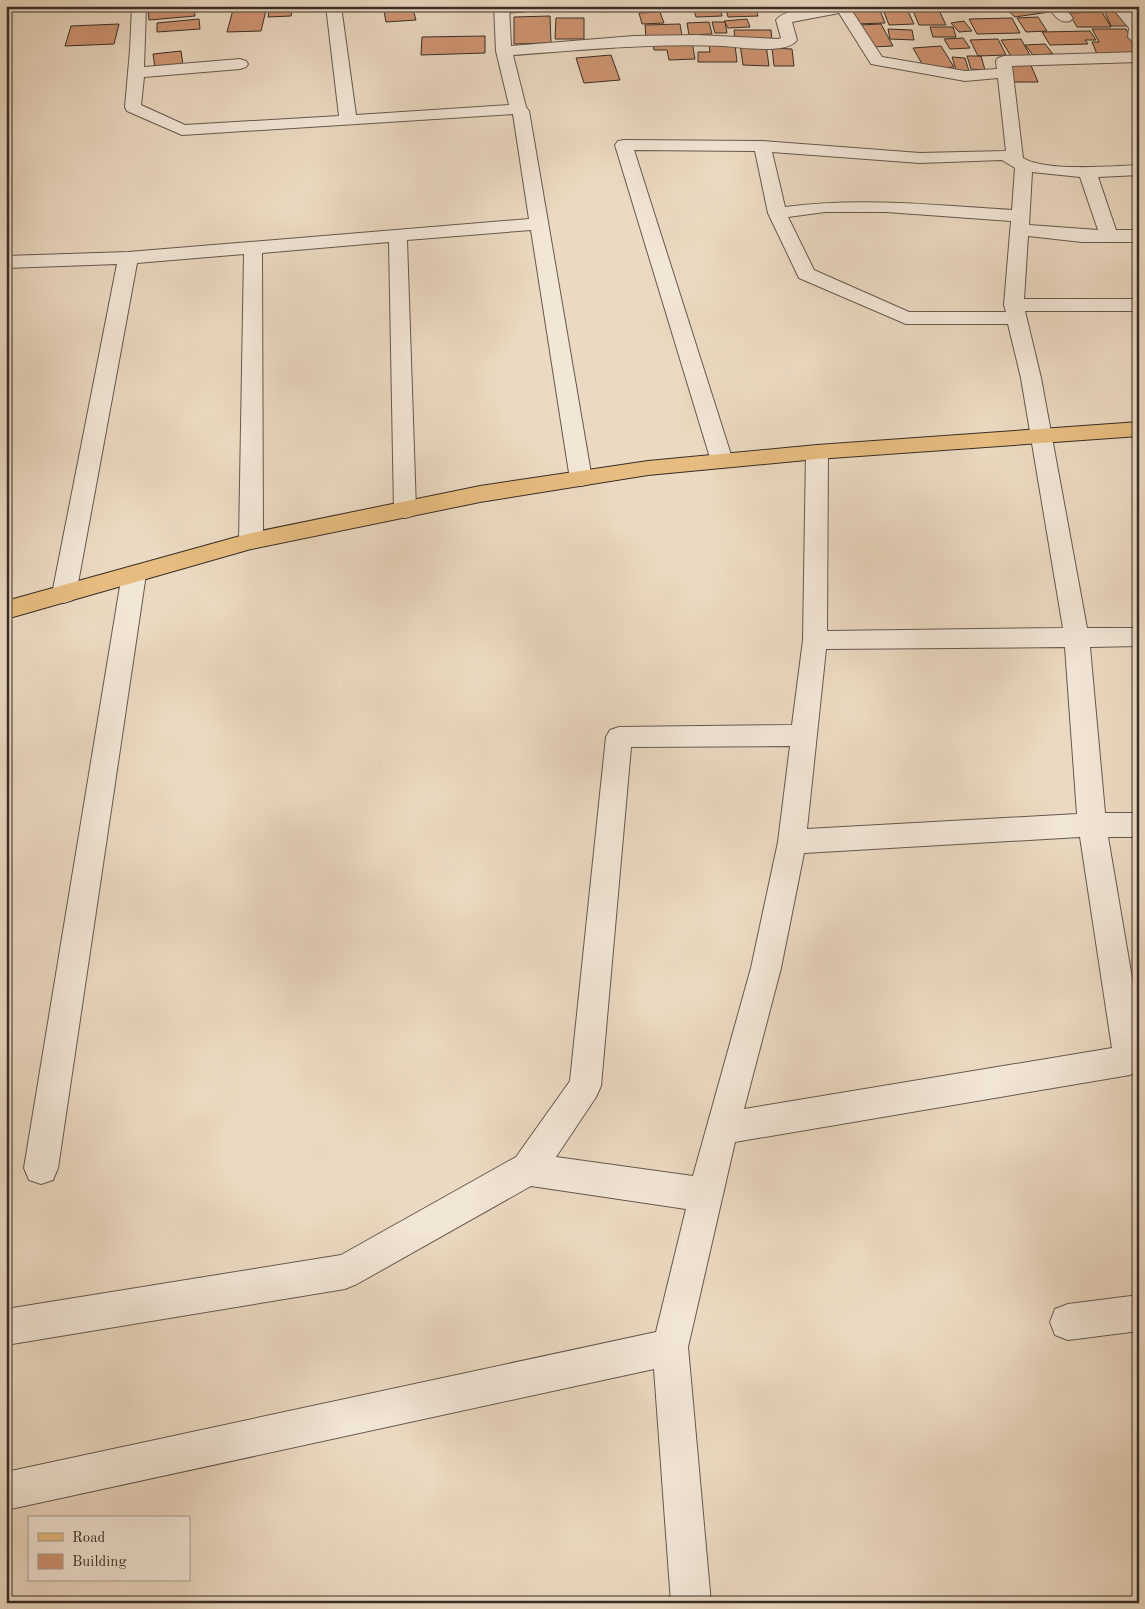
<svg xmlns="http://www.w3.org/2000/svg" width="1145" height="1609" viewBox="0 0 1145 1609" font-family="'Old Standard TT',serif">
	<rect width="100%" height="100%" fill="#ebd9c1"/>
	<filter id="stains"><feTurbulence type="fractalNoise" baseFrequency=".004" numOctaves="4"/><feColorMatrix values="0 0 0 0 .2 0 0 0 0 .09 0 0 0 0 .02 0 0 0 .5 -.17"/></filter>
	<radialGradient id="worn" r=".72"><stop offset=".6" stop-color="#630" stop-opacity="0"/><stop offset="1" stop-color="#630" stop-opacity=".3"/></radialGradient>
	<path fill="#cf9573" stroke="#382e26" d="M 148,6 L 194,6 L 195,16 L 149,20 Z
		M 234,6 L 267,6 L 261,31 L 227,32 Z
		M 270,6 L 293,6 L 291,16 L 268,17 Z
		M 383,6 L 412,6 L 416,20 L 386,22 Z
		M 508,6 L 524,6 L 525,12 L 509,13 Z
		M 693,6 L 720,6 L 722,16 L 696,17 Z
		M 725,6 L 755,6 L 758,16 L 728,17 Z
		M 790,6 L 819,6 L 821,9 L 794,11 Z
		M 911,6 L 937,6 L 946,25 L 919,25 Z
		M 948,6 L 978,6 L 980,8 L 953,11 Z
		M 1003,6 L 1051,6 L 1056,11 L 1015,17 Z
		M 1061,6 L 1097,6 L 1099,11 L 1063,11 Z
		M 1124,6 L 1139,6 L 1139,18 L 1130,18 Z
		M 882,7 L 906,7 L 914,24 L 889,25 Z
		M 850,8 L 879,8 L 885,23 L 856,24 Z
		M 1104,10 L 1120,10 L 1127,26 L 1111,26 Z
		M 660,12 L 664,23 L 642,24 L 639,13 Z
		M 1102,12 L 1111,27 L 1077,27 L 1069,13 Z
		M 550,16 L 551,43 L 514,44 L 514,17 Z
		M 1038,17 L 1047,31 L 1026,32 L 1017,18 Z
		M 556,18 L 584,18 L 584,39 L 555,39 Z
		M 1012,18 L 1020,33 L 977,34 L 969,19 Z
		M 199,19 L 200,29 L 157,32 L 157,23 Z
		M 747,19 L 750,27 L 728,28 L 724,21 Z
		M 964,21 L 972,31 L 959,32 L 951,23 Z
		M 709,22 L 712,34 L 689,35 L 687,23 Z
		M 712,22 L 725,22 L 727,33 L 715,33 Z
		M 119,24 L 114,44 L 65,46 L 71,26 Z
		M 680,24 L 682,36 L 646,37 L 645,25 Z
		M 881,24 L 893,46 L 871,47 L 860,25 Z
		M 930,27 L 953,27 L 956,37 L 933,37 Z
		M 888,29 L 912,30 L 914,40 L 890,39 Z
		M 1092,29 L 1126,29 L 1139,54 L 1097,54 L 1092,42 L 1099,42 Z
		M 734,30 L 771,30 L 772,41 L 735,41 Z
		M 1090,31 L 1096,40 L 1085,40 L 1088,44 L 1050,45 L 1042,32 Z
		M 485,36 L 485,53 L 421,55 L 422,37 Z
		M 963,38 L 970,48 L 950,49 L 944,39 Z
		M 998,39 L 1006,55 L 978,56 L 970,40 Z
		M 1021,39 L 1031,57 L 1012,58 L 1001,40 Z
		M 653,42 L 692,42 L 695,59 L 669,60 L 667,50 L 654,50 Z
		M 709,44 L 735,45 L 737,62 L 698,62 L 698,52 L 710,52 Z
		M 740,44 L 766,45 L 769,66 L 743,65 Z
		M 1045,44 L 1053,54 L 1033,55 L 1025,45 Z
		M 941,46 L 954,67 L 925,69 L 913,48 Z
		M 772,48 L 792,49 L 794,66 L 774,66 Z
		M 181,51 L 183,65 L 155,68 L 153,54 Z
		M 611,55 L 620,80 L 584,83 L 576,58 Z
		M 967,56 L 981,56 L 985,70 L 971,69 Z
		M 952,57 L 965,58 L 969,71 L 956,70 Z
		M 1006,63 L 1030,63 L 1038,82 L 1014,82 Z"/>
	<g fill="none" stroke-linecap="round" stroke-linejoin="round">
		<defs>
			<path id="minor" d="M 132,6 L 146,6 L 144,67 L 240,59 L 246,61 L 248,64 L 246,67 L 240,69 L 144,77 L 141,105 L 185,125 L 339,116 L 326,6 L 341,6 L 356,115 L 509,105 L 496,51 L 494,6 L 509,6 L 511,46 L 634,36 L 697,35 L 778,39 L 781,38 L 776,20 C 787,5 842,6 860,6 L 858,9 L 852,11 L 882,57 L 965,71 L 997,69 L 996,61 L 998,58 L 1004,56 L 1139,52 L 1139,62 L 1012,66 L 1023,158 C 1046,172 1112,166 1139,165 L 1139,175 L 1098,177 L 1116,230 L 1139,230 L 1139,242 L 1082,242 L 1028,236 L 1024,299 L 1139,299 L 1139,311 L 1025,311 L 1041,378 L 1087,628 L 1139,628 L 1139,646 L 1090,647 L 1105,813 L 1139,813 L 1139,837 L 1108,837 L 1139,1019 L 1139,1071 L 1130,1075 L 735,1142 L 688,1347 L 711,1603 L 671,1603 L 654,1369 L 6,1510 L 6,1472 L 656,1332 L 686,1209 L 531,1186 L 357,1284 L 345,1289 L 6,1345 L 6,1309 L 341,1255 L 516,1157 L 570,1081 L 606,737 L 610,730 L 619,727 L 792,725 L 803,640 L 806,452 L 809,447 L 817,445 L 825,447 L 828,452 L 827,631 L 1063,628 L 1021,378 L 1008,324 L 906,324 L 799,278 L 768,213 L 755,151 L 634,150 L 733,461 L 730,466 L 722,468 L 714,466 L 711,461 L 615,145 L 618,141 L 624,140 L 762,141 L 920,153 L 1006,151 L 998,78 L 965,81 L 871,64 L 839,13 L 792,22 L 797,40 C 787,55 740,47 723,46 C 653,43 583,50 513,55 L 526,107 L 529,111 L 592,479 L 589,484 L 581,486 L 573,484 L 570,479 L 531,230 L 407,240 L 416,510 L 413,516 L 405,518 L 397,516 L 394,510 L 389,242 L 262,253 L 263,541 L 259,547 L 251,549 L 243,547 L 239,541 L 244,254 L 137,263 L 76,594 L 73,600 L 64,603 L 55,600 L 52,594 L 117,264 L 6,268 L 6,256 L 128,252 L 529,219 L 513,114 L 182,135 L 127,111 L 125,107 L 130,50 ZM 772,152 L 920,163 L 1002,160 L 1015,168 L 1012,210 C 936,205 860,197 785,207 ZM 1032,172 L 1080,177 L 1098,230 L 1029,225 ZM 825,212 L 886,212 L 1011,221 L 1004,305 L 1006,312 L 909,312 L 814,270 L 788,217 ZM 1065,647 L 1077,814 L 807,829 L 826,649 ZM 790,746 L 778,842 L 751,968 L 693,1176 L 556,1157 L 596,1097 L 601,1086 L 631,747 ZM 1080,837 L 1112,1048 L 744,1109 L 781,968 L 804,853 Z
				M 1048,6 L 1063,6 L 1073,18 L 1070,21 C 1059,24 1054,15 1048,6 Z
				M 1117,7 L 1127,7 L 1139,20 L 1139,45 L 1134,43 L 1128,37 L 1129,28 L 1114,10 Z
				M 134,566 L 142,568 L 146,574 L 58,1168 L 53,1180 L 41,1184 L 29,1180 L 24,1168 L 122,574 L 126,568 Z
				M 1139,1295 L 1139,1331 L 1068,1340 L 1055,1335 L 1050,1322 L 1055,1309 L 1068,1304 Z"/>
			<path id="primary" d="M 1139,422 L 1139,436 L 817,459 L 648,475 L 480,502 L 251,549 L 6,619 L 6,601 L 251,533 L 480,486 L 648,461 L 817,445 Z"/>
		</defs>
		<use href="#minor" stroke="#65594d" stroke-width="2"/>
		<use href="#primary" stroke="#382e26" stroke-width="2"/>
		<use href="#minor" fill="#f2e6d7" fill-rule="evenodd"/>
		<use href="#primary" fill="#e6bc80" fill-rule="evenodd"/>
	</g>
	<rect width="1145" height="1609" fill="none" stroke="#ebd9c1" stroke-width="25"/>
	<rect x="8" y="8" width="1130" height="1594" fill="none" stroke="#382e26" stroke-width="2.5"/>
	<rect x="12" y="12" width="1120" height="1584" fill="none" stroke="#382e26"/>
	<rect x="28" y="1516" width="162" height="65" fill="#f2e6d7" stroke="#a89c90"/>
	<rect x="38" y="1533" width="25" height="8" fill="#e6bc80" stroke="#a89c90"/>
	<text x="72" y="1542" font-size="15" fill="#382e26">Road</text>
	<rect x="38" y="1554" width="25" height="15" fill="#cf9573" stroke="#a89c90"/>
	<text x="72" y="1566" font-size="15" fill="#382e26">Building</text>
	<rect width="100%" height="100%" filter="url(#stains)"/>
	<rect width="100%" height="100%" fill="url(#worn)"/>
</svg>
